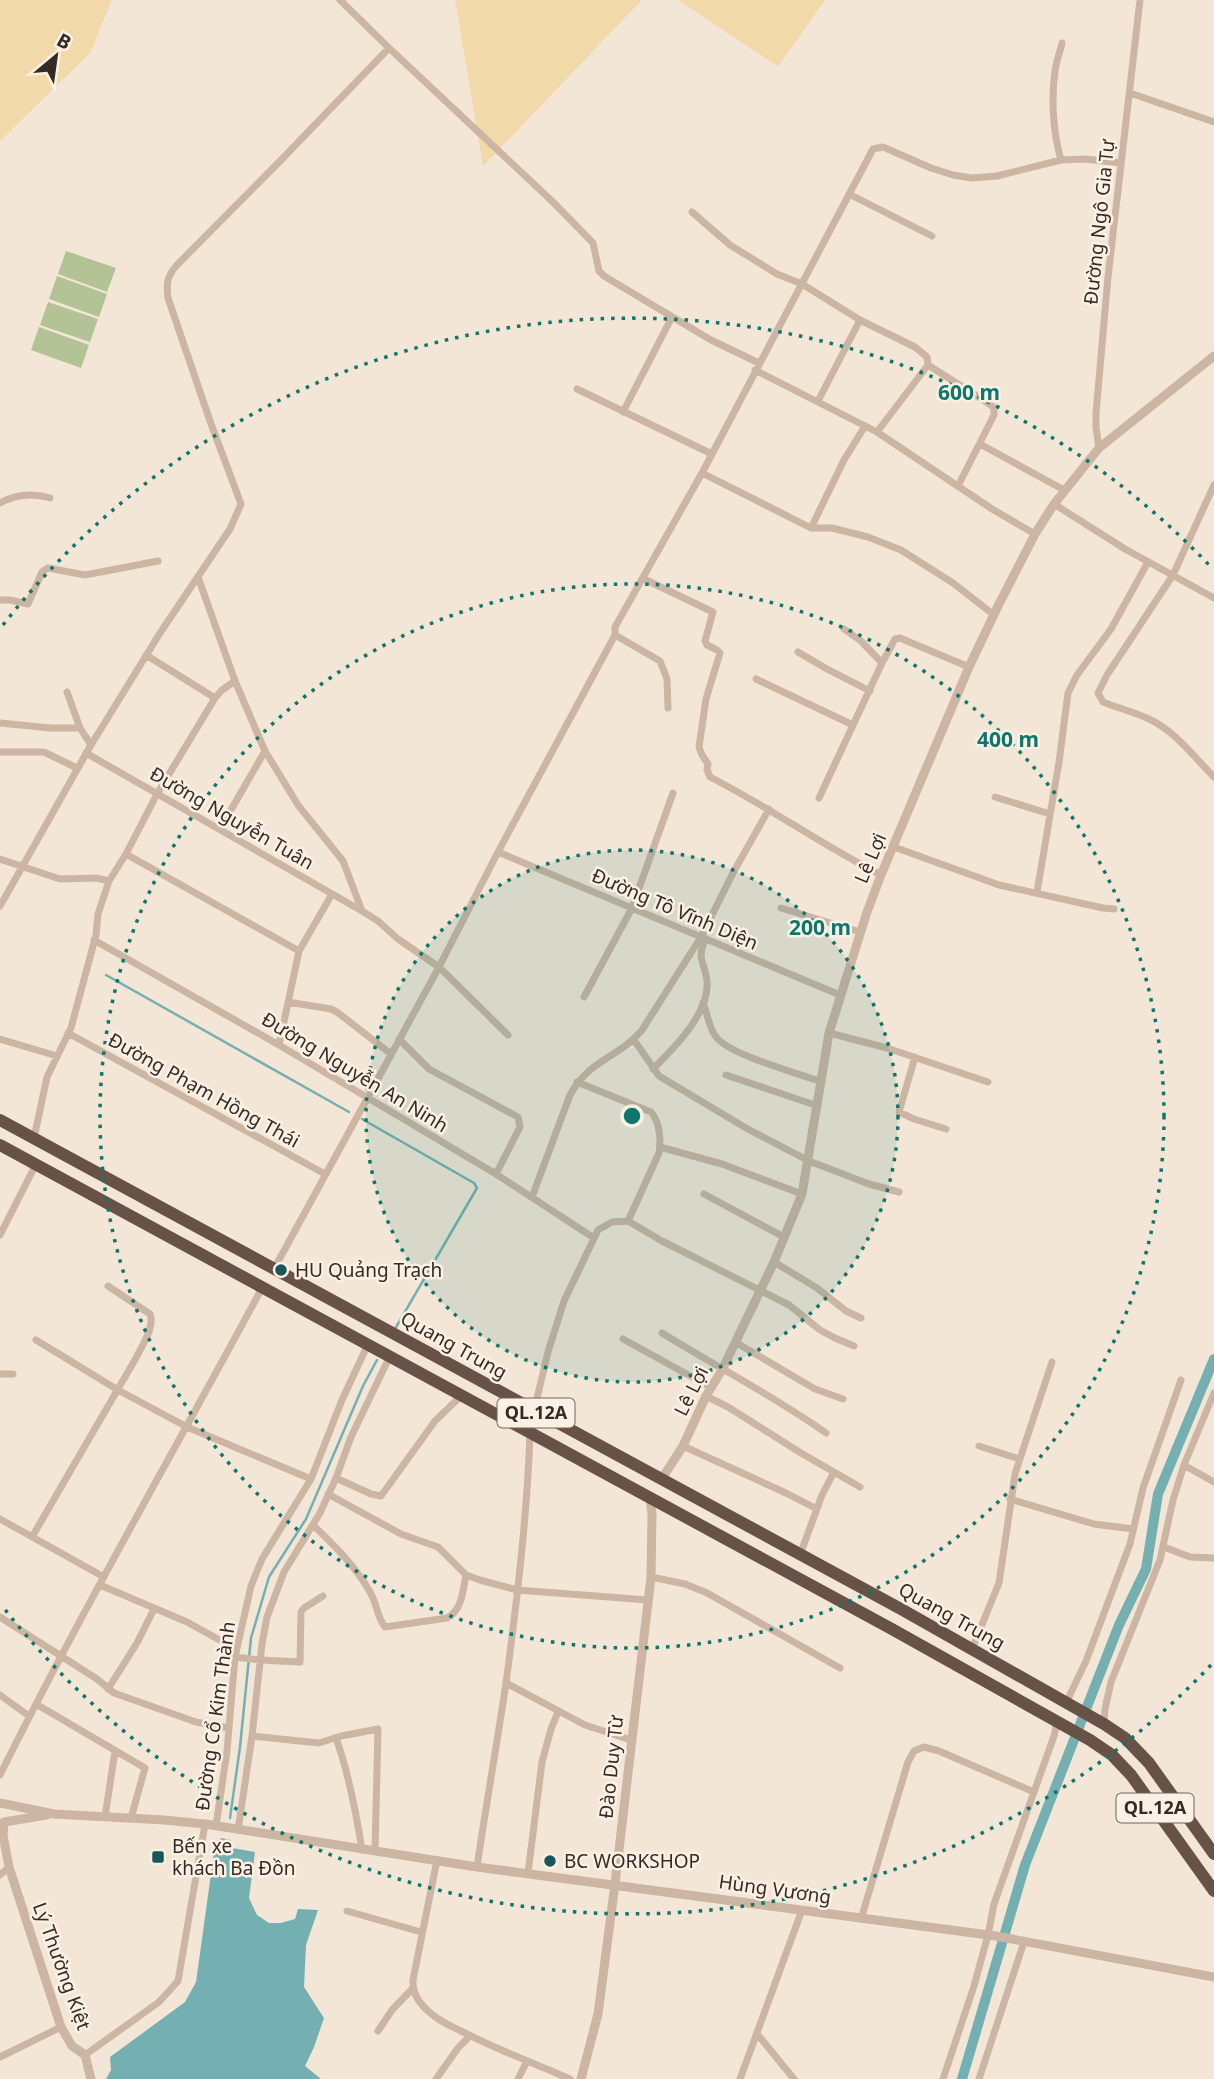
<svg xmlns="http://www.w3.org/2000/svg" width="1214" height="2079" viewBox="0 0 1214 2079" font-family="'Noto Sans',sans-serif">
	<rect width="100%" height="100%" fill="#f3e6d7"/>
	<path fill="#b4c396" d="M 66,251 L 116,268 L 107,292 L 58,274 Z
		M 57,276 L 107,294 L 99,317 L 49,299 Z
		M 48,302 L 98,319 L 90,342 L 40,325 Z
		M 39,327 L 89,345 L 81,368 L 31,350 Z"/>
	<path fill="#f2d9aa" d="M 0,0 L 112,0 L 90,53 L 0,141 Z
		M 455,0 L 642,0 L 483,166 Z
		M 679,0 L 825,0 L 778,67 Z"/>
	<path fill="#74b0b2" d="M 221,1838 L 231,1840 L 232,1848 L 255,1852 L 249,1898 L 257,1915 L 269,1923 L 281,1923 L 295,1919 L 298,1909 L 318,1910 L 306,1945 L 304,1987 L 324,2018 L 314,2047 L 305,2066 L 321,2079 L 106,2079 L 111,2070 L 110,2057 L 185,2002 L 196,1982 L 215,1845 Z"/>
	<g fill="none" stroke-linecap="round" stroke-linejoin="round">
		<path stroke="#74b0b2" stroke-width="2.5" d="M 106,975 L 349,1112
			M 362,1119 L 474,1183 L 477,1188 L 395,1329
			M 230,1818 L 240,1747 L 251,1638 L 269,1577 L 306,1519 L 363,1386 L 377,1360"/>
		<path stroke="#74b0b2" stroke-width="10" d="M 962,2079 L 1025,1865 L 1119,1625 L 1146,1569 L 1158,1494 L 1214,1359"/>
		<path stroke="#ccb5a2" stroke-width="7" d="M 389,48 L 554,203 L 593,243 L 599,271 L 604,276 L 711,340 L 759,363
			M 1130,93 L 1214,122
			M 1061,160 C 1053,132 1051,99 1055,71 C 1056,62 1060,52 1062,43
			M 849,194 L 932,236
			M 692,212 L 730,245 L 777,274 L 802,284 L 860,320 L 915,347 L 927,357 L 928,365 L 988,403 L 994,408 L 994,415 L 958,486
			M 755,370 L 877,432 L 992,509 L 1035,534
			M 577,389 L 712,454
			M 818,401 L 860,320
			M 623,412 L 672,317
			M 877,432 L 928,365
			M 980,444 L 1064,490
			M 1099,448 L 1096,427 L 1096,413 L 1108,277 L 1140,0
			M 702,473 L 811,528 L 832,528 L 868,537 L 901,550 L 953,583 L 994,615
			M 1214,485 L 1173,575 L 1107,675 L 1098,693 L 1103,702 C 1118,708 1134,712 1149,719 C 1175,731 1194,757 1214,777
			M 0,503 C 15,495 33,493 50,498
			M 1054,504 L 1125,549 L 1214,598
			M 811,528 L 844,460 L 865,426
			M 198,577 L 235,681 L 265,751 L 298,805 L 343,861 L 362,911 L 378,921 L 398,939 L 439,967 L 508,1035
			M 644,579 L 713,612 L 705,641 L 707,645 L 717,650 L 720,653 L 706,699 L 699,747 L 702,755 L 708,764 L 707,770 L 710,777 C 769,807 822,845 881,875
			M 0,600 L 10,600 L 28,604 L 42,572 L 48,568 L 85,575 L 158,561
			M 844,629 L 861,641 L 882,663
			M 615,635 L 660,661 L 667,679 L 668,708
			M 798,652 L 827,669 L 870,691
			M 146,655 L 215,698
			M 756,679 L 853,725
			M 67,692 L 80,728 L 91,745
			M 0,723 L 50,728 L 80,728
			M 0,752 L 44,752 L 77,768
			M 86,753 L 362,911
			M 995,797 L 1050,814
			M 819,798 L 882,663 L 895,639 L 900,638 L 969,667
			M 220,829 L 265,751
			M 894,847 L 999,885 L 1103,908 L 1114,909
			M 498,852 L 840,995
			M 126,854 L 299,951
			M 0,859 L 60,879 L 96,878 L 109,881
			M 1037,892 L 1059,762 L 1068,693 L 1077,675 L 1111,629 L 1148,562
			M 0,906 L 91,745 L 160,633 L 230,529 L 241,504 L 210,421 L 168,298 C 166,284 167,276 177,265 L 283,158 L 389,48 L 340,0
			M 781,908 L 860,932
			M 94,940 L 279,1045 L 496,1174 L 594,1238
			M 584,997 L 632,908 L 673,793
			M 288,1002 L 331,1009 L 337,1012 L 391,1054
			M 703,1003 C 708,1014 709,1030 717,1038 C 733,1056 797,1073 822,1082
			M 68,1033 L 325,1174
			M 829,1033 L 887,1048 L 988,1082
			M 0,1039 L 57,1056
			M 399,1039 L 429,1069 L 518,1117 L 520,1127 L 496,1174
			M 634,1040 L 659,1076 L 746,1128 L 809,1161 L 869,1184 L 899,1192
			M 279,1045 L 299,951 L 332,894
			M 915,1057 L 899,1112 L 914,1119 L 946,1129
			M 653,1069 C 673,1049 710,1013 707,981 C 705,960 696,963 705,939
			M 726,1075 L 818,1106
			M 577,1082 L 651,1112 C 660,1122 661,1140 659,1153 L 628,1221
			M 34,1138 L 47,1077 L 71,1028 L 96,935 L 98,914 L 109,881 L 126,854 L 157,794 L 215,698 L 222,690 L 235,681
			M 660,1147 L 722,1164 L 802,1194
			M 704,1194 L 784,1237
			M 532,1197 L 570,1095 C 589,1059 619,1058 642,1030 L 701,937 L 733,873 L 769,809
			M 0,1235 L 36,1164
			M 774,1262 L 817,1288 L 846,1311 L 861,1318
			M 274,1269 L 439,967 L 498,852 L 615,635 L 615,627 L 702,473 L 873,149 L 883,147 L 931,168 L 953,175 L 972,178 L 997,176 L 1061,160 L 1085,159 L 1121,163
			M 662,1333 C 717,1367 774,1396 826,1433
			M 623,1339 L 712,1388
			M 36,1340 L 118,1390 L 187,1427 L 311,1479
			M 735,1342 L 815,1389 L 843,1399
			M 0,1374 L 13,1374
			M 706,1396 L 728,1407 L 801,1453 L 860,1487
			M 534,1411 L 548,1352 L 564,1301 L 598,1230 L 612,1222 L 628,1221 L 662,1241 L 789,1305 L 820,1330 L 835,1338 L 854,1346
			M 683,1446 L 786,1493 L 817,1509
			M 979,1446 L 1019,1459
			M 1184,1465 L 1214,1482
			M 336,1478 L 371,1494 L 381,1496 L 435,1421 L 461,1396
			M 328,1494 L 401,1534 L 438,1547 L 466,1575 L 480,1580 L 517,1590 L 648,1600
			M 1010,1499 L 1094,1524 L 1133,1529
			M 0,1519 L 104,1577
			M 313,1525 C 334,1545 356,1567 370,1592 C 377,1603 377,1618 385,1627 L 447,1618 C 462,1611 463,1590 466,1575
			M 32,1537 L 136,1358 C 142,1345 155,1328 150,1314 L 108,1286
			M 1164,1547 L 1190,1557 L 1214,1558
			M 800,1555 L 822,1495 L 834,1472
			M 651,1577 L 685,1584 L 707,1593 L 840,1668
			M 100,1585 L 187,1622 L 236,1649
			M 0,1617 L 97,1679 L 114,1693 L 196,1722 L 229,1728
			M 972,1649 L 999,1583 L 1015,1474 L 1052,1362
			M 235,1657 L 260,1660 L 300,1662 L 301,1612 L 304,1608 L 323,1596
			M 506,1683 L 585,1725 L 631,1740
			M 108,1689 L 137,1643 L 154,1609
			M 0,1695 L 29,1716
			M 1066,1703 L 1086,1661 L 1130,1544 L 1143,1488 L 1181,1380
			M 36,1704 L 145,1768 L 131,1818
			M 1104,1724 L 1105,1709 L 1111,1682 L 1160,1560 L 1173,1500 L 1184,1465 L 1214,1393
			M 252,1736 L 319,1743 L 341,1736 L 378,1729 L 375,1851
			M 336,1738 C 349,1774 356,1812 362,1850
			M 0,1775 C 82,1610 175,1450 262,1288
			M 105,1817 L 115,1751
			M 216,1826 L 227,1751 L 235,1657 L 251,1586 L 262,1559 L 311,1479 L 342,1400 L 368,1344
			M 238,1830 L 252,1736 L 262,1644 L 267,1617 L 284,1572 L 320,1513 L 336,1478 L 351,1437 L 390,1356
			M 437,1860 L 413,1980 C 412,1995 421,2006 433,2015 C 441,2022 451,2026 461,2031 C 496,2049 533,2063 570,2079
			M 477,1867 C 486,1805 497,1744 506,1683 C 517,1600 527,1517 530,1434
			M 528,1873 L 542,1762 L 551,1729 L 558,1712
			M 0,1875 L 9,1867
			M 347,1911 L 421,1932
			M 861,1919 L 908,1762 L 914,1751 L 924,1747 L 939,1751 L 1034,1792
			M 378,2031 L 392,2010 L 412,1989
			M 758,2035 L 794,2079
			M 85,2055 L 159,2002 L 178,1981 L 205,1824
			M 0,2057 L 61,2027
			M 436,2079 L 458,2048 L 470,2036
			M 518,2079 L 527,2061
			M 740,2079 L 802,1910
			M 943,2079 L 974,1986 L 988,1935 L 994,1904 L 1054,1736 L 1057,1722
			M 979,2079 L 1024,1942"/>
		<path stroke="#ccb5a2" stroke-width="9" d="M 661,1480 L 683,1446 L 706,1396 L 722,1370 L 774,1262 L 802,1194 L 829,1033 L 867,912 L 881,875 L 969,667 L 998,606 L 1035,534 L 1054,504 L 1099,448 L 1214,356
			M 0,1803 L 54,1814 L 164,1820 L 205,1824 L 477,1867 L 996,1936 L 1214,1977
			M 47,1815 L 4,1822 L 3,1835 L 9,1867 L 61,2027 L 72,2046 L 85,2055 L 91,2079
			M 581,2079 L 598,2014 L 615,1884 L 651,1577 L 652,1514 L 650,1499"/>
		<path stroke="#685248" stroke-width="12" d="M 0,1120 L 901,1609 L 1104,1724 L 1125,1738 L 1149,1763 L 1214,1854
			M 0,1145 L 890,1628 L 1090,1740 L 1112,1755 L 1131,1775 L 1214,1891"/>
	</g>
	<circle cx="632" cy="1116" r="266" fill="#0f766e" fill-opacity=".12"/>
	<g fill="none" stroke="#0f766e" stroke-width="3.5" stroke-dasharray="3.5 7">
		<circle cx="632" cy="1116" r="266"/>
		<circle cx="632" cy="1116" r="532"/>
		<path d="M1211 1665A798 798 0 0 1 3 1607M3 625A798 798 0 0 1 1211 567"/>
	</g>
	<g fill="#18565a" stroke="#faf0e4" stroke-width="2.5">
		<circle cx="281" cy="1270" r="7"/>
		<rect x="151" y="1850" width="14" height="14" rx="3.5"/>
		<circle cx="550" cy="1861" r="7"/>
	</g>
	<g text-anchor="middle" stroke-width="5" stroke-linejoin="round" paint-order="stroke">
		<g fill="#faf0e4" stroke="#71655e" stroke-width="2">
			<rect x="497.5" y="1398.5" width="77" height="29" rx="5"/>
			<rect x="1116.5" y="1793.5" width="77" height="29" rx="5"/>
		</g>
		<g font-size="18" font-weight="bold" fill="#362a25">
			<text x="536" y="1419">QL.12A</text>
			<text x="1155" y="1814">QL.12A</text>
		</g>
		<g font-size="19" fill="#362a25" stroke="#faf0e4">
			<text transform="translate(1099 222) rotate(-84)" y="7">Đường Ngô Gia Tự</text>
			<text transform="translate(232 818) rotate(30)" y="7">Đường Nguyễn Tuân</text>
			<text transform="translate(870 858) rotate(-67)" y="7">Lê Lợi</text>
			<text transform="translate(675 909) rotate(23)" y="7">Đường Tô Vĩnh Diện</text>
			<text transform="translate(355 1072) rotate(31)" y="7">Đường Nguyễn An Ninh</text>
			<text transform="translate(204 1090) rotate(29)" y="7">Đường Phạm Hồng Thái</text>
			<text transform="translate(454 1345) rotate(29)" y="7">Quang Trung</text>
			<text transform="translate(691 1391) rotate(-63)" y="7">Lê Lợi</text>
			<text transform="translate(952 1616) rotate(29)" y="7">Quang Trung</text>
			<text transform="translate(215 1716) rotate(-82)" y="7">Đường Cổ Kim Thành</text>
			<text transform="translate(611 1767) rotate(-84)" y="7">Đào Duy Từ</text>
			<text transform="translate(775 1889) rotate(8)" y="7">Hùng Vương</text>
			<text transform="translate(62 1966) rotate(70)" y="7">Lý Thường Kiệt</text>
		</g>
		<g font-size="19" fill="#362a25" stroke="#faf0e4" text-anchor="start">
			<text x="295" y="1277">HU Quảng Trạch</text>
			<text x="172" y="1853">Bến xe<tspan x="172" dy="22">khách Ba Đồn</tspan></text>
			<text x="564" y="1868">BC WORKSHOP</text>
		</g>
	</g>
	<circle cx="632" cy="1116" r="10" fill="#0f766e" stroke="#faf0e4" stroke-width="3.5"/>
	<g font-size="21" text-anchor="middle" font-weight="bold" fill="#0f766e" stroke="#faf0e4" stroke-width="5" stroke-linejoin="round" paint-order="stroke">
		<text x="969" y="400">600 m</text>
		<text x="1008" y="747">400 m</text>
		<text x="820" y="935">200 m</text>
	</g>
	<g transform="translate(56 56) rotate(29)" stroke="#faf0e4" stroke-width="5" paint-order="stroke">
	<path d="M0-5L12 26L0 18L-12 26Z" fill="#362a25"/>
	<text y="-10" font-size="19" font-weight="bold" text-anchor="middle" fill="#362a25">B</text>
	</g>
</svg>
